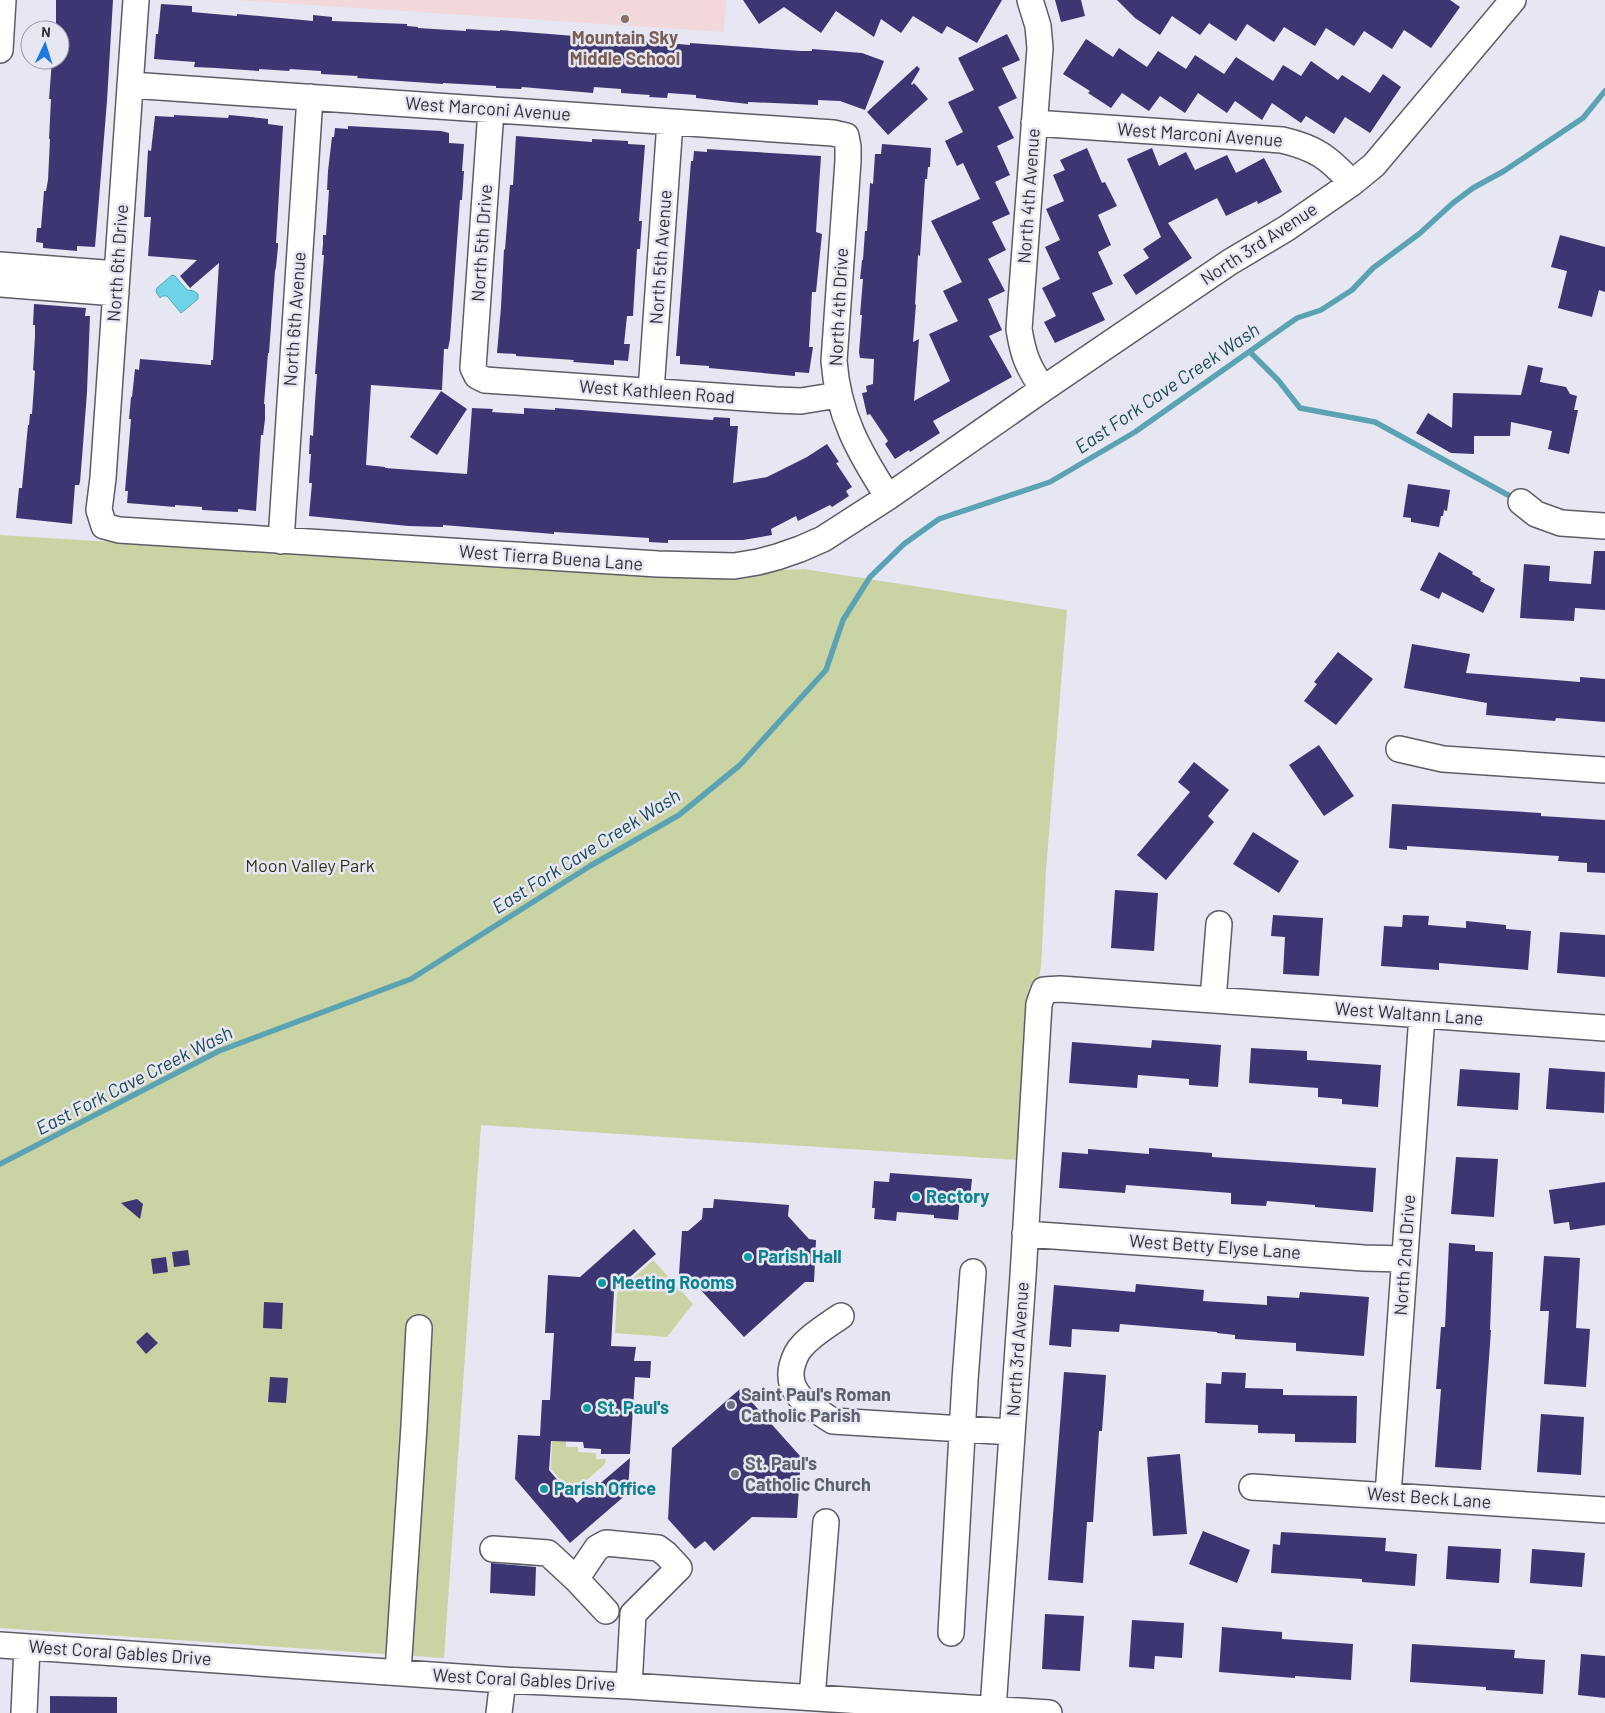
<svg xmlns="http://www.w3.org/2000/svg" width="1605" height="1713" viewBox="0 0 1605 1713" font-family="Barlow,sans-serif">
	<rect width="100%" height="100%" fill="#e7e7f3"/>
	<path fill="#f2d7db" d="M 236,0 L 726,0 L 724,32 Z"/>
	<path fill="#c9d3a4" d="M 0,535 L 700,579 C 727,579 747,575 772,571 C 783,569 794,570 804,569 L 1067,610 L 1046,870 L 1041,967 L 1039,977 L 1035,980 L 1029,987 L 1017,1160 L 481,1125 L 444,1658 L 0,1628 Z
		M 653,1260 L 693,1304 L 667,1337 L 615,1333 L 617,1293 Z
		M 552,1439 L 566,1440 L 566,1447 L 578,1447 L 578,1452 L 596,1453 L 596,1459 L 606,1459 L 605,1464 L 572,1493 L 551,1469 Z"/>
	<path fill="#6dd4e8" stroke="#5ba3b3" d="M 172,275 L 175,276 L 187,290 L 194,291 L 198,294 L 198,299 L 181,313 L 167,296 L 162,296 L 160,298 L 156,292 L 157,288 Z"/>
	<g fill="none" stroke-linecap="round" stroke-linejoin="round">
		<path stroke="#5ba3b3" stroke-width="5.5" d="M 1250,352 L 1278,380 L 1300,408 L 1375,422 L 1517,500
			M 0,1164 L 219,1051 L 411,979 L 590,866 L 679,815 L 740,765 L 826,670 L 843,620 L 870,577 L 904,544 L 939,519 L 1050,482 L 1135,432 L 1297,318 L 1321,310 L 1352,290 L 1373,268 L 1419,234 L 1453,203 L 1473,188 L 1504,171 L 1583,118 L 1605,91"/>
	</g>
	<path fill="#3c3773" d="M 56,0 L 113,0 L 107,101 L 95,247 L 77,246 L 77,251 L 43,248 L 43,243 L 36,242 L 37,228 L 41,228 L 44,191 L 46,191 L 48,180 L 50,139 L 49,139 L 51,99 L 49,99 L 52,60 L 60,60 L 60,27 L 56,27 Z
		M 743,0 L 1002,0 L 977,43 L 947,26 L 942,34 L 913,16 L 901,33 L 881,19 L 874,37 L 836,11 L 821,33 L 784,7 L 759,24 Z
		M 1055,0 L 1081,0 L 1085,16 L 1061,22 Z
		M 1117,0 L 1450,0 L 1460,7 L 1431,48 L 1404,30 L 1392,49 L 1364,31 L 1354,46 L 1326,28 L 1315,46 L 1284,27 L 1274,42 L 1247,24 L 1236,41 L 1209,23 L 1200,35 L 1172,16 L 1160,35 L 1135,18 Z
		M 161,4 L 192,6 L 192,12 L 237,16 L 237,14 L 313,21 L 313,15 L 332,17 L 332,21 L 407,24 L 407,26 L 418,27 L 418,28 L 466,31 L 466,29 L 500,31 L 500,30 L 613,39 L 624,39 L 624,37 L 644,39 L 644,41 L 690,45 L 690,43 L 801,51 L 812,51 L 812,49 L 862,53 L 884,61 L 865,110 L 840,101 L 818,100 L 818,105 L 748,102 L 748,104 L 696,98 L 696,95 L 668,93 L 667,98 L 649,97 L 650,95 L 621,93 L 621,89 L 594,87 L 593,93 L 522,87 L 521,89 L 496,88 L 496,86 L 443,83 L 443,84 L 357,78 L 358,76 L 321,74 L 321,71 L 290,69 L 289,71 L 259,69 L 259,71 L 216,68 L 194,67 L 195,62 L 154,59 L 156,34 L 158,34 Z
		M 1007,34 L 1020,60 L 1002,68 L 1017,98 L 998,107 L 1014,138 L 997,146 L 1010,175 L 995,182 L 1010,214 L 992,222 L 1006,250 L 988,259 L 1005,291 L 988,299 L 1002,330 L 989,336 L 1012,377 L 933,421 L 940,433 L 910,452 L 909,450 L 895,459 L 885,444 L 888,441 L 870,414 L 867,415 L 862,393 L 867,392 L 866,386 L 873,384 L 874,359 L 860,358 L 859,352 L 862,315 L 860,315 L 863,279 L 860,279 L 861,270 L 862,260 L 863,260 L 865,231 L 867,231 L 870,183 L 873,184 L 875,154 L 881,154 L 882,144 L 931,148 L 930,167 L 928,167 L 927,179 L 925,179 L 920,256 L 918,255 L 915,305 L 916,304 L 913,342 L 919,339 L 914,401 L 950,381 L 929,334 L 958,321 L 943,291 L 962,282 L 931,221 L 980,199 L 963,163 L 957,166 L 945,141 L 963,132 L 948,102 L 974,90 L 958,58 Z
		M 1086,39 L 1113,57 L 1119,48 L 1147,67 L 1158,51 L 1186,69 L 1195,55 L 1224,74 L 1236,57 L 1273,81 L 1283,65 L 1301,76 L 1311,61 L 1338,80 L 1342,75 L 1370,93 L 1383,74 L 1401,87 L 1370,133 L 1345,117 L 1334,134 L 1306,116 L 1301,123 L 1272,103 L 1262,120 L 1235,101 L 1227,113 L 1198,93 L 1185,113 L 1160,96 L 1149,111 L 1122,93 L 1111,108 L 1088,93 L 1090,91 L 1063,74 Z
		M 917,66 L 920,69 L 911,84 L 912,85 L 914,83 L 928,99 L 888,135 L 867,112 Z
		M 174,115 L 228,118 L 229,115 L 260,118 L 268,119 L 268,124 L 283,126 L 276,243 L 278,243 L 278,247 L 276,267 L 275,271 L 269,353 L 268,353 L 264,404 L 265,404 L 265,419 L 263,435 L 261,435 L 256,511 L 238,509 L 238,512 L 202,510 L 202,507 L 175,505 L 175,507 L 127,503 L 128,491 L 125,491 L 131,419 L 129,419 L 131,397 L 132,397 L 135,369 L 139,370 L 140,359 L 211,365 L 211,360 L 213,360 L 219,263 L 190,288 L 180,276 L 197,260 L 148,256 L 151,217 L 144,217 L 148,150 L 151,151 L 155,116 L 174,117 Z
		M 348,126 L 441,131 L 449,133 L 449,143 L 464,144 L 462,171 L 464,171 L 462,200 L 460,200 L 450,339 L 448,349 L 444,349 L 442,390 L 371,385 L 366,465 L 385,467 L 385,468 L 467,474 L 472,408 L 493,409 L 492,412 L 524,414 L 524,408 L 555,410 L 555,408 L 713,420 L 714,417 L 730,418 L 730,426 L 738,426 L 733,483 L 767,477 L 807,457 L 827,444 L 839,462 L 836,463 L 852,487 L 846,491 L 849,496 L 832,507 L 830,505 L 798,521 L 796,516 L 771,529 L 772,535 L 743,540 L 668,540 L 668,543 L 649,542 L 649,538 L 554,532 L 554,534 L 443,525 L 443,527 L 408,526 L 309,516 L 312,483 L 309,483 L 311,454 L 309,454 L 310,435 L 313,436 L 315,402 L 317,374 L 315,374 L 324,255 L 322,255 L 323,244 L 323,235 L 326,235 L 329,190 L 327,190 L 328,171 L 332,137 L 334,137 L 335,128 L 348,129 Z
		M 516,136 L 592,142 L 592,139 L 628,141 L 628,144 L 645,145 L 639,221 L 642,221 L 640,249 L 637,249 L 633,316 L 627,316 L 624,344 L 630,344 L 628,361 L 614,360 L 614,365 L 573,362 L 574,360 L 516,356 L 516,354 L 497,353 L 501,307 L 504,249 L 505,250 L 510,185 L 513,185 Z
		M 1087,148 L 1102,183 L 1105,182 L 1117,206 L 1098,215 L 1111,245 L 1098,252 L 1113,284 L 1092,293 L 1105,320 L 1055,343 L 1044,322 L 1056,316 L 1042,288 L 1060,279 L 1045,247 L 1060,240 L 1046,209 L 1064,201 L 1053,175 L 1065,170 L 1060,160 Z
		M 1152,148 L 1159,166 L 1186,152 L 1195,170 L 1227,155 L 1236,173 L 1264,158 L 1282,192 L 1258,204 L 1257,201 L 1226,216 L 1217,198 L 1168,223 L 1192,258 L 1136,295 L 1123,275 L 1149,258 L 1143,249 L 1161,237 L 1127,159 Z
		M 707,149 L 821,156 L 816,232 L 822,234 L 816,292 L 812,292 L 809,347 L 813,347 L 809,373 L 795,372 L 795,376 L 709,368 L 709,366 L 680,364 L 680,356 L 676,356 L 691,161 L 693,161 L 694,151 L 707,152 Z
		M 1560,235 L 1605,247 L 1605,292 L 1599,290 L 1592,317 L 1558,308 L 1567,271 L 1551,267 Z
		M 34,304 L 86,308 L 85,316 L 90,316 L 87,392 L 83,445 L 80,482 L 79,485 L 75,485 L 72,524 L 16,518 L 19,488 L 22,488 L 28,425 L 29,425 L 30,414 L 32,414 L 35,371 L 33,370 L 35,336 L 35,325 L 33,325 Z
		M 1528,365 L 1543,368 L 1540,382 L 1566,387 L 1570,394 L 1577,396 L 1574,410 L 1578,410 L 1569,454 L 1548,449 L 1552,431 L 1511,422 L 1510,436 L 1474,436 L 1474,454 L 1451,453 L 1416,433 L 1428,413 L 1452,428 L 1453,393 L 1521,395 Z
		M 441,391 L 467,409 L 437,455 L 410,437 Z
		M 1408,484 L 1450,490 L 1447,511 L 1444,510 L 1443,516 L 1441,516 L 1439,527 L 1411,522 L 1411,518 L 1403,517 Z
		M 1594,551 L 1605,551 L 1605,610 L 1575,608 L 1574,621 L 1520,618 L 1524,564 L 1550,566 L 1549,581 L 1591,584 Z
		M 1439,552 L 1473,572 L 1472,574 L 1481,579 L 1480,581 L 1495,589 L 1483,613 L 1442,592 L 1439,599 L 1420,590 Z
		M 1412,644 L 1470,654 L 1466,673 L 1580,682 L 1580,677 L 1605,679 L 1605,722 L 1556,718 L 1555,721 L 1486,715 L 1487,703 L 1404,688 Z
		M 1338,652 L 1373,679 L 1336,725 L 1304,701 L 1317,684 L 1314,682 Z
		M 1319,745 L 1354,796 L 1324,816 L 1289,765 Z
		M 1194,762 L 1229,790 L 1208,816 L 1214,822 L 1166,880 L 1137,855 L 1190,792 L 1178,782 Z
		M 1392,804 L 1541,813 L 1541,816 L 1605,820 L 1605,873 L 1587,872 L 1587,863 L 1558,861 L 1559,856 L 1407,846 L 1407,850 L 1389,848 Z
		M 1253,832 L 1299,861 L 1279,893 L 1233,864 Z
		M 1115,890 L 1158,893 L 1154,951 L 1111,948 Z
		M 1273,915 L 1323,918 L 1319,976 L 1283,974 L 1285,937 L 1271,936 Z
		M 1403,915 L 1429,916 L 1428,925 L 1466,928 L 1466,921 L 1506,925 L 1506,929 L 1531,931 L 1528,970 L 1439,963 L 1439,970 L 1381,966 L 1384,926 L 1402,927 Z
		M 1560,932 L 1605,935 L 1605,977 L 1557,973 Z
		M 1152,1040 L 1221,1045 L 1218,1087 L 1189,1085 L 1189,1079 L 1138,1075 L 1137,1088 L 1069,1083 L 1072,1042 L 1151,1048 Z
		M 1251,1048 L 1307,1051 L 1307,1060 L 1381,1065 L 1378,1107 L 1342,1104 L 1342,1099 L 1318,1097 L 1318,1088 L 1249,1083 Z
		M 1549,1068 L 1605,1072 L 1604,1113 L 1546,1109 Z
		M 1460,1069 L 1520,1073 L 1518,1110 L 1457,1106 Z
		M 1149,1148 L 1212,1153 L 1212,1157 L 1376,1168 L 1373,1212 L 1315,1207 L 1315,1205 L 1267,1201 L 1266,1206 L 1231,1204 L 1231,1193 L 1126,1185 L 1125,1193 L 1059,1188 L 1062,1152 L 1088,1154 L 1088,1149 L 1149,1154 Z
		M 1456,1157 L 1498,1159 L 1494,1217 L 1451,1214 Z
		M 890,1173 L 972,1179 L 970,1198 L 960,1197 L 958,1220 L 934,1218 L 934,1215 L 897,1212 L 896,1221 L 874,1219 L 875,1208 L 872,1208 L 874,1181 L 889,1182 Z
		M 1605,1182 L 1605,1225 L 1570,1230 L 1569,1222 L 1554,1224 L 1549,1190 Z
		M 137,1199 L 143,1204 L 140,1219 L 121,1203 Z
		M 714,1199 L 789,1205 L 788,1216 L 809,1239 L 816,1240 L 814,1282 L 805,1282 L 744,1337 L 686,1274 L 679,1274 L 682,1231 L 688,1231 L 702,1219 L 703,1208 L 713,1208 Z
		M 634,1229 L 656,1254 L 614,1291 L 611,1346 L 636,1347 L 634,1361 L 651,1361 L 650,1378 L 635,1377 L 630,1454 L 601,1454 L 601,1449 L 584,1448 L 583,1442 L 551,1441 L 549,1470 L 577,1503 L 630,1458 L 628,1493 L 570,1543 L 515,1479 L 518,1435 L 540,1436 L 542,1400 L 550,1400 L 554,1333 L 545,1333 L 548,1275 L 580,1277 Z
		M 1449,1243 L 1475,1245 L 1475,1251 L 1493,1252 L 1490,1330 L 1491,1330 L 1481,1470 L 1435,1467 L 1441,1389 L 1436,1389 L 1441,1327 L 1445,1327 Z
		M 188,1250 L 190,1265 L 174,1267 L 172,1252 Z
		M 1544,1256 L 1580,1258 L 1576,1328 L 1590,1329 L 1586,1387 L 1544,1384 L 1549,1311 L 1540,1311 Z
		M 166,1257 L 168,1272 L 153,1274 L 151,1259 Z
		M 1136,1284 L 1204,1290 L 1203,1301 L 1267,1305 L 1267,1296 L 1299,1298 L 1300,1292 L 1369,1297 L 1364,1356 L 1296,1351 L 1296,1343 L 1235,1339 L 1235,1335 L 1217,1333 L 1217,1332 L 1120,1324 L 1119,1332 L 1072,1329 L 1071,1347 L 1049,1345 L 1054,1285 L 1135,1292 Z
		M 264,1302 L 283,1303 L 282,1329 L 263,1328 Z
		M 147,1332 L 158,1343 L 146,1354 L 136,1342 Z
		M 1064,1372 L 1106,1375 L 1102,1431 L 1099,1431 L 1093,1522 L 1087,1522 L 1083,1583 L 1048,1580 Z
		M 1222,1372 L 1246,1373 L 1245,1388 L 1283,1389 L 1283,1395 L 1357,1396 L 1356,1443 L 1295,1442 L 1295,1434 L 1258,1433 L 1258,1425 L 1205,1423 L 1206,1383 L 1221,1384 Z
		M 270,1377 L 288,1378 L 286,1403 L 268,1402 Z
		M 740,1389 L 801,1457 L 797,1518 L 752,1517 L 714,1551 L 705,1541 L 695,1549 L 668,1519 L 672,1448 Z
		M 1541,1414 L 1584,1417 L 1581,1475 L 1537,1472 Z
		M 1180,1454 L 1187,1534 L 1153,1536 L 1147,1457 Z
		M 1203,1531 L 1250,1550 L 1237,1583 L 1189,1564 Z
		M 1281,1532 L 1386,1538 L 1385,1551 L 1417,1554 L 1415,1586 L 1362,1582 L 1362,1579 L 1271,1573 L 1273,1544 L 1280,1545 Z
		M 1448,1546 L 1501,1549 L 1499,1583 L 1446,1579 Z
		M 1532,1549 L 1585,1553 L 1582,1587 L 1530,1583 Z
		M 491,1563 L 536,1567 L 535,1596 L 490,1593 Z
		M 1045,1614 L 1084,1616 L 1080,1671 L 1042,1669 Z
		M 1132,1620 L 1184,1623 L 1182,1658 L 1155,1656 L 1154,1669 L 1129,1667 Z
		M 1222,1627 L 1282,1632 L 1282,1639 L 1353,1644 L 1351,1680 L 1295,1676 L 1295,1678 L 1219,1672 Z
		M 1412,1644 L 1515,1650 L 1514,1658 L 1545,1660 L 1543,1694 L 1486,1690 L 1486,1687 L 1410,1682 Z
		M 1581,1654 L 1605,1656 L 1605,1698 L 1578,1695 Z
		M 50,1696 L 117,1697 L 117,1713 L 50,1713 Z"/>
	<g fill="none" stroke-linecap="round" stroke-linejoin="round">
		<defs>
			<path id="minor" d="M 136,0 L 103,478 L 99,510 L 104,526 L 119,530 L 658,564 L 734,566 L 758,562 L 777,557 L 800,549 L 823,539 L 888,497 L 1043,389 L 1230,262 L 1287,228 L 1352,183 L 1374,165 L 1513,0
				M 1030,0 L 1038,26 L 1040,48 L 1019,329 C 1023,355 1028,367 1043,389
				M 0,50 L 3,0
				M 130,85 L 833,133 L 846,136 L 848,147 L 848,161 L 834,361 C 838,415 859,452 888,497
				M 491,110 L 473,368 L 477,376 L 485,380 L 776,400 L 801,401 L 838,395
				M 1034,123 L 1282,140 C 1316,148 1328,157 1352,183
				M 0,265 L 117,274
				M 0,284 L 116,293
				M 651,391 L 670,122
				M 1521,502 L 1536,514 L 1561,523 L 1605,526
				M 281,541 L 310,97
				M 1399,749 L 1443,759 L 1605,770
				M 1213,1000 L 1219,924
				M 1025,1234 L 1364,1258 L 1404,1259
				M 841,1316 C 828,1325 813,1334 803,1345 C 797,1351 794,1358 792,1366 C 785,1394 812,1408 833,1421 L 1012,1432
				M 1252,1487 L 1605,1510
				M 1388,1495 L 1422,1015
				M 493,1549 L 548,1553 L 576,1579 L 606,1611
				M 576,1579 L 597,1548 L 606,1543 L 658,1548 L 666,1554 L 679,1568 L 633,1614 L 629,1686
				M 951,1633 L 965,1380 L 973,1272
				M 0,1645 L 503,1680 L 629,1686 L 1049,1713
				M 398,1672 L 414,1426 L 419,1328
				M 812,1698 L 826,1522
				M 993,1709 L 1023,1276 L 1039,1004 L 1044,990 L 1060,989 L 1605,1028
				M 24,1713 L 27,1647
				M 499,1713 L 503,1680"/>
		</defs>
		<use href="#minor" stroke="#5d5d67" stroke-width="28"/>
		<use href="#minor" stroke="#fff" stroke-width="25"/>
	</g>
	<circle fill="#8d6e63" stroke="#e7e7f3" stroke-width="2" cx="625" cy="19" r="5"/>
	<g fill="#0f9aa8" stroke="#e7e7f3" stroke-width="2">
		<circle cx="916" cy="1197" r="5"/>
		<circle cx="748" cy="1257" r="5"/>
		<circle cx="602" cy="1283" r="5"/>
		<circle cx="587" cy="1408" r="5"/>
		<circle cx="544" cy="1489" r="5"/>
	</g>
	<g fill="#6b7280" stroke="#e7e7f3" stroke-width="2">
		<circle cx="731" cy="1405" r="5"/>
		<circle cx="735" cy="1474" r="5"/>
	</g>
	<g text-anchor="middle" stroke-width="5" stroke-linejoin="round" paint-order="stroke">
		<g font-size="18" font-weight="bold" fill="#785e54" stroke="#e7e7f3">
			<text x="625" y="44">Mountain Sky<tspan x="625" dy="21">Middle School</tspan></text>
		</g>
		<g font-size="18" fill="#313136" stroke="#e7e7f3">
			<text transform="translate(488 109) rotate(4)" y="6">West Marconi Avenue</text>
			<text transform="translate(1200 135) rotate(4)" y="6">West Marconi Avenue</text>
			<text transform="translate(1029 196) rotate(-86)" y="6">North 4th Avenue</text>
			<text transform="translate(482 243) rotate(-86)" y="6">North 5th Drive</text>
			<text transform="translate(1259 244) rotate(-33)" y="6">North 3rd Avenue</text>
			<text transform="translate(661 257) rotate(-86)" y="6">North 5th Avenue</text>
			<text transform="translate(118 263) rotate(-86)" y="6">North 6th Drive</text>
			<text transform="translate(839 307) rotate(-87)" y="6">North 4th Drive</text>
			<text transform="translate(295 319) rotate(-86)" y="6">North 6th Avenue</text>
			<text transform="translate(657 392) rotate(4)" y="6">West Kathleen Road</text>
			<text transform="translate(551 558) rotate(4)" y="6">West Tierra Buena Lane</text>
			<text transform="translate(1409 1014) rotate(4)" y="6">West Waltann Lane</text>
			<text transform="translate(1215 1247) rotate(4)" y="6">West Betty Elyse Lane</text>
			<text transform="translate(1405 1255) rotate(-86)" y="6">North 2nd Drive</text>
			<text transform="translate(1018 1349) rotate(-86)" y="6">North 3rd Avenue</text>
			<text transform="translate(1429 1498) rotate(4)" y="6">West Beck Lane</text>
			<text transform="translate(120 1653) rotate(4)" y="6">West Coral Gables Drive</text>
			<text transform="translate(524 1680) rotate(3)" y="6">West Coral Gables Drive</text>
		</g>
		<g font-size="18" fill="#2e3413" stroke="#e7e7f3">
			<text x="310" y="872">Moon Valley Park</text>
		</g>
		<g font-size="18" font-weight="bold" fill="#0d838f" stroke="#e7e7f3" text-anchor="start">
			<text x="926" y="1203">Rectory</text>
			<text x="758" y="1263">Parish Hall</text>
			<text x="612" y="1289">Meeting Rooms</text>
			<text x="597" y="1414">St. Paul's</text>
			<text x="554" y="1495">Parish Office</text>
		</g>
		<g font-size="18" font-weight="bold" fill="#5b616d" stroke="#e7e7f3" text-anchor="start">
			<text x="741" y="1401">Saint Paul's Roman<tspan x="741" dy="21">Catholic Parish</tspan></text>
			<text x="745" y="1470">St. Paul's<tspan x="745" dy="21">Catholic Church</tspan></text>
		</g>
		<g font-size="19" font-style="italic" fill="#1a4951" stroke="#e7e7f3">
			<text transform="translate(1167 388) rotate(-34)" y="7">East Fork Cave Creek Wash</text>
			<text transform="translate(586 851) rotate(-32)" y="7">East Fork Cave Creek Wash</text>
			<text transform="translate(134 1080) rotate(-27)" y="7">East Fork Cave Creek Wash</text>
		</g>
	</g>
	<g transform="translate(45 45) rotate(4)"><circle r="24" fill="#e7e7f3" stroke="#9e9ea7"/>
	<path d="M0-4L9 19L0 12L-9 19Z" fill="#1e78e1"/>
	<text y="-8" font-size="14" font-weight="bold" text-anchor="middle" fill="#313136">N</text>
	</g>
</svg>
